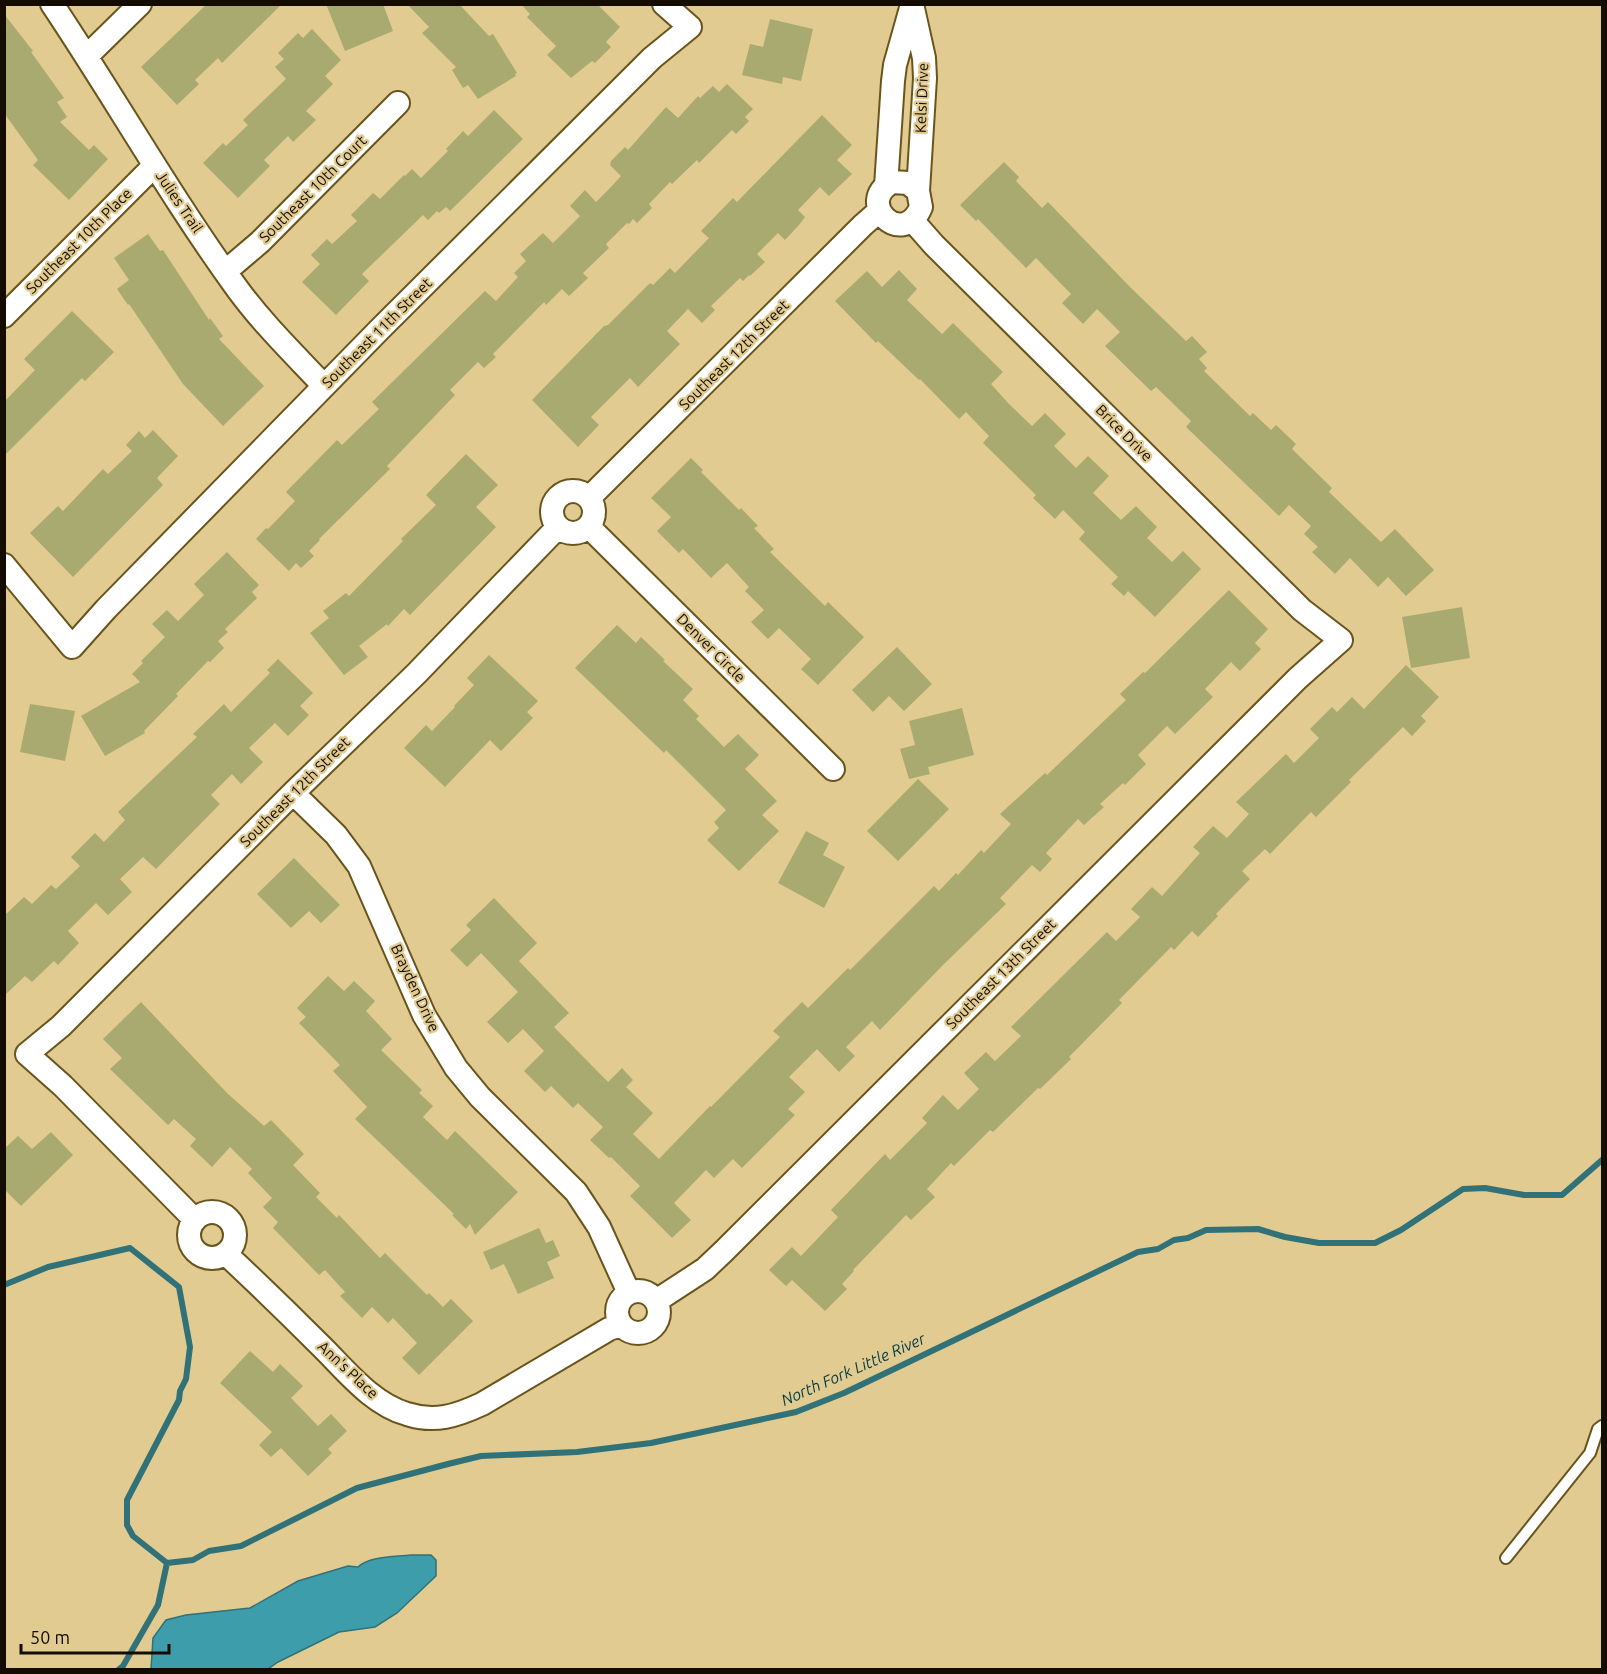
<svg xmlns="http://www.w3.org/2000/svg" width="1607" height="1674" viewBox="0 0 1607 1674" font-family="Ubuntu,sans-serif">
	<rect width="100%" height="100%" fill="#e1cb91"/>
	<path fill="#3e9dab" stroke="#317278" stroke-width="1.5" d="M 411,1555 L 431,1555 L 436,1560 L 436,1576 L 397,1613 L 375,1627 L 339,1632 L 278,1662 L 268,1669 L 151,1669 L 153,1638 L 166,1620 L 186,1615 L 250,1608 L 298,1581 L 348,1566 L 358,1567 C 369,1556 395,1557 411,1555 Z"/>
	<g fill="none" stroke-linecap="round" stroke-linejoin="round">
		<path stroke="#317278" stroke-width="6" d="M 4,1285 L 48,1267 L 130,1248 L 179,1287 L 190,1347 L 186,1379 L 180,1391 L 179,1400 L 127,1500 L 127,1525 L 133,1536 L 167,1563
			M 167,1563 L 193,1560 L 209,1551 L 241,1546 L 357,1488 L 448,1464 L 481,1456 L 577,1452 L 651,1443 L 796,1412 L 844,1393 L 1138,1252 L 1158,1249 L 1174,1240 L 1188,1238 L 1206,1230 L 1258,1229 L 1285,1237 L 1319,1243 L 1375,1243 L 1401,1230 L 1463,1189 L 1485,1188 L 1524,1195 L 1562,1195 L 1602,1160
			M 118,1670 L 123,1666 L 158,1605 L 167,1563"/>
	</g>
	<path fill="#a9aa6f" d="M 207,4 L 282,4 L 222,63 L 218,58 L 195,80 L 199,84 L 177,105 L 141,67 Z
		M 326,4 L 383,4 L 393,31 L 345,51 Z
		M 407,4 L 459,4 L 489,36 L 493,34 L 517,73 L 515,74 L 516,76 L 478,99 L 468,85 L 463,88 L 452,70 L 456,67 L 422,33 L 429,27 Z
		M 521,4 L 597,4 L 620,27 L 606,42 L 611,47 L 595,63 L 592,61 L 571,78 L 547,55 L 556,46 L 527,17 L 530,14 Z
		M 4,14 L 33,51 L 31,52 L 64,98 L 57,102 L 67,117 L 60,122 L 89,150 L 94,145 L 108,159 L 69,200 L 33,165 L 38,160 L 4,113 Z
		M 770,19 L 813,29 L 801,81 L 783,77 L 782,84 L 742,75 L 750,44 L 763,47 Z
		M 312,29 L 341,60 L 325,76 L 333,84 L 306,111 L 316,120 L 293,142 L 288,136 L 264,160 L 270,166 L 238,198 L 203,163 L 223,143 L 226,146 L 248,125 L 243,120 L 286,79 L 275,67 L 284,59 L 278,53 L 298,33 L 303,38 Z
		M 727,84 L 753,109 L 745,117 L 749,121 L 736,134 L 732,130 L 699,163 L 697,160 L 672,184 L 670,182 L 649,204 L 652,208 L 637,223 L 633,219 L 629,224 L 627,223 L 606,244 L 609,248 L 583,273 L 588,278 L 569,296 L 562,289 L 546,305 L 544,302 L 493,354 L 496,357 L 484,368 L 478,362 L 450,390 L 455,395 L 387,466 L 390,469 L 319,539 L 320,540 L 309,551 L 314,556 L 301,568 L 296,563 L 289,571 L 256,539 L 266,528 L 268,529 L 295,501 L 286,492 L 337,440 L 342,445 L 379,409 L 372,402 L 485,291 L 496,301 L 518,277 L 514,273 L 526,261 L 520,254 L 543,233 L 553,243 L 580,216 L 570,206 L 585,190 L 596,202 L 609,189 L 621,176 L 610,165 L 611,161 L 625,147 L 628,150 L 666,107 L 678,118 L 698,96 L 700,98 L 713,86 L 719,92 Z
		M 494,110 L 523,139 L 450,211 L 446,207 L 439,213 L 437,211 L 428,220 L 423,215 L 362,274 L 369,281 L 336,315 L 302,282 L 320,264 L 311,255 L 327,239 L 332,244 L 357,221 L 351,215 L 373,193 L 380,199 L 404,175 L 405,176 L 412,169 L 421,178 L 448,151 L 446,149 L 463,131 L 468,136 Z
		M 822,115 L 852,145 L 837,160 L 852,174 L 829,196 L 820,187 L 798,210 L 805,217 L 799,225 L 785,240 L 778,233 L 757,254 L 765,262 L 750,276 L 749,275 L 743,281 L 740,278 L 711,306 L 715,310 L 702,323 L 688,309 L 667,331 L 680,344 L 638,387 L 630,378 L 591,417 L 599,425 L 578,447 L 532,400 L 604,326 L 608,325 L 650,283 L 653,285 L 670,268 L 675,273 L 709,238 L 701,231 L 733,198 L 737,202 Z
		M 1004,162 L 1019,177 L 1016,181 L 1042,208 L 1048,202 L 1130,287 L 1186,341 L 1192,336 L 1207,352 L 1199,359 L 1207,368 L 1204,371 L 1250,416 L 1253,413 L 1271,430 L 1276,425 L 1296,444 L 1292,449 L 1332,488 L 1329,492 L 1381,542 L 1395,529 L 1434,570 L 1406,596 L 1388,577 L 1378,587 L 1350,558 L 1335,574 L 1312,552 L 1318,547 L 1304,534 L 1311,526 L 1289,505 L 1279,516 L 1186,427 L 1191,421 L 1156,387 L 1151,391 L 1105,346 L 1120,332 L 1097,309 L 1083,324 L 1062,303 L 1071,294 L 1036,258 L 1026,268 L 978,219 L 976,221 L 960,205 Z
		M 148,234 L 160,251 L 163,250 L 209,320 L 210,318 L 223,336 L 219,339 L 264,386 L 223,426 L 183,384 L 129,304 L 128,305 L 117,289 L 129,280 L 114,258 Z
		M 899,270 L 917,289 L 907,300 L 942,334 L 953,323 L 1003,372 L 991,384 L 1009,404 L 1032,426 L 1045,413 L 1066,434 L 1054,446 L 1076,468 L 1088,456 L 1109,476 L 1093,493 L 1121,520 L 1136,506 L 1157,527 L 1147,538 L 1172,562 L 1183,551 L 1201,569 L 1155,617 L 1128,591 L 1124,596 L 1111,584 L 1118,577 L 1079,539 L 1085,532 L 1063,510 L 1055,519 L 1033,498 L 1036,495 L 983,443 L 989,436 L 966,412 L 959,419 L 920,379 L 919,380 L 878,341 L 876,343 L 835,301 L 867,271 L 882,287 Z
		M 72,311 L 114,352 L 85,381 L 82,378 L 4,456 L 4,402 L 35,370 L 24,359 Z
		M 153,430 L 178,456 L 157,478 L 163,485 L 73,577 L 30,533 L 58,506 L 63,511 L 103,469 L 108,474 L 132,451 L 126,445 L 139,431 L 145,438 Z
		M 466,454 L 498,485 L 476,507 L 496,527 L 410,615 L 404,609 L 388,626 L 387,624 L 359,646 L 368,657 L 344,675 L 310,633 L 329,618 L 323,611 L 346,593 L 349,596 L 403,541 L 401,539 L 436,505 L 426,495 Z
		M 691,458 L 703,470 L 701,472 L 739,510 L 741,508 L 758,526 L 754,528 L 774,549 L 770,552 L 825,606 L 828,602 L 864,637 L 818,685 L 801,669 L 811,659 L 779,628 L 768,639 L 751,622 L 764,610 L 745,591 L 749,587 L 727,563 L 711,578 L 683,549 L 679,553 L 657,531 L 671,517 L 651,498 Z
		M 227,552 L 259,585 L 252,592 L 257,598 L 225,629 L 228,632 L 218,641 L 224,648 L 210,662 L 208,661 L 176,694 L 178,696 L 144,731 L 145,733 L 105,756 L 81,716 L 140,682 L 132,674 L 143,663 L 141,661 L 165,637 L 152,624 L 167,610 L 178,621 L 204,595 L 194,584 Z
		M 1229,590 L 1268,629 L 1255,643 L 1261,649 L 1240,671 L 1231,662 L 1205,689 L 1213,697 L 1175,734 L 1167,726 L 1138,755 L 1146,764 L 1125,785 L 1123,783 L 1100,804 L 1104,807 L 1084,825 L 1078,819 L 1046,853 L 1052,859 L 1040,872 L 1032,865 L 1000,898 L 1006,904 L 943,965 L 880,1030 L 872,1021 L 846,1047 L 855,1056 L 839,1072 L 817,1049 L 789,1077 L 805,1092 L 788,1109 L 795,1115 L 742,1168 L 733,1159 L 714,1178 L 706,1170 L 674,1203 L 691,1220 L 672,1238 L 630,1196 L 640,1186 L 611,1157 L 609,1158 L 590,1140 L 603,1127 L 578,1103 L 573,1108 L 551,1086 L 545,1092 L 524,1071 L 544,1051 L 523,1029 L 508,1043 L 487,1022 L 518,992 L 481,953 L 467,967 L 450,950 L 471,930 L 466,925 L 494,898 L 537,943 L 519,961 L 569,1013 L 554,1027 L 608,1082 L 622,1068 L 633,1080 L 626,1087 L 653,1113 L 633,1134 L 659,1159 L 710,1106 L 711,1107 L 780,1037 L 773,1031 L 802,1002 L 808,1008 L 848,968 L 850,970 L 934,886 L 939,891 L 956,873 L 958,875 L 981,850 L 984,853 L 1011,824 L 1000,814 L 1045,773 L 1047,775 L 1126,700 L 1120,694 L 1143,672 L 1145,673 Z
		M 1462,607 L 1470,658 L 1411,668 L 1402,617 Z
		M 617,625 L 636,643 L 641,637 L 665,660 L 663,661 L 693,689 L 683,700 L 699,716 L 696,719 L 724,747 L 738,734 L 759,755 L 745,769 L 777,801 L 762,815 L 779,831 L 739,871 L 707,840 L 719,828 L 714,822 L 726,810 L 666,750 L 664,753 L 575,668 Z
		M 897,647 L 932,684 L 904,711 L 889,696 L 873,712 L 852,690 Z
		M 489,655 L 538,701 L 527,712 L 533,718 L 501,751 L 490,740 L 445,787 L 404,748 L 426,725 L 432,731 L 455,707 L 454,706 L 474,685 L 467,678 Z
		M 278,659 L 313,693 L 300,706 L 309,715 L 288,736 L 275,723 L 249,748 L 263,762 L 241,784 L 232,774 L 211,795 L 220,804 L 156,869 L 143,857 L 120,879 L 132,892 L 108,915 L 96,903 L 68,931 L 79,943 L 58,965 L 54,961 L 32,982 L 25,976 L 4,996 L 4,916 L 24,897 L 32,904 L 51,885 L 56,889 L 80,866 L 71,857 L 95,833 L 104,842 L 125,820 L 118,812 L 197,737 L 193,734 L 224,704 L 231,712 L 270,673 L 267,670 Z
		M 1406,665 L 1439,697 L 1421,716 L 1426,721 L 1412,736 L 1403,727 L 1349,780 L 1351,782 L 1316,817 L 1311,812 L 1270,854 L 1265,849 L 1242,871 L 1250,879 L 1216,914 L 1218,916 L 1198,937 L 1192,931 L 1174,950 L 1171,947 L 1119,1000 L 1122,1003 L 1069,1057 L 1071,1059 L 1040,1089 L 1038,1088 L 993,1132 L 990,1130 L 954,1166 L 951,1163 L 927,1189 L 935,1197 L 911,1220 L 906,1215 L 853,1270 L 854,1271 L 842,1284 L 847,1289 L 825,1311 L 792,1280 L 786,1286 L 769,1270 L 792,1247 L 801,1256 L 838,1217 L 831,1210 L 885,1154 L 890,1160 L 927,1123 L 922,1118 L 943,1095 L 958,1110 L 979,1089 L 964,1073 L 986,1052 L 995,1061 L 1021,1036 L 1011,1027 L 1107,932 L 1116,941 L 1140,917 L 1131,909 L 1152,887 L 1162,896 L 1200,853 L 1193,847 L 1213,826 L 1227,838 L 1249,814 L 1236,802 L 1286,754 L 1294,763 L 1319,738 L 1310,729 L 1332,707 L 1337,712 L 1352,697 L 1364,709 Z
		M 30,704 L 75,711 L 65,761 L 20,752 Z
		M 962,708 L 974,755 L 928,767 L 930,774 L 909,779 L 900,749 L 915,745 L 909,721 Z
		M 918,779 L 949,809 L 898,861 L 867,831 Z
		M 806,831 L 829,843 L 823,855 L 845,867 L 824,908 L 778,883 Z
		M 294,858 L 340,905 L 321,923 L 309,911 L 291,928 L 257,894 Z
		M 328,976 L 344,991 L 354,981 L 375,1001 L 366,1011 L 392,1039 L 381,1050 L 422,1090 L 419,1093 L 433,1106 L 423,1117 L 447,1140 L 455,1131 L 518,1192 L 475,1235 L 470,1224 L 466,1229 L 452,1215 L 454,1214 L 355,1119 L 367,1107 L 333,1071 L 340,1065 L 299,1023 L 306,1017 L 297,1008 Z
		M 141,1002 L 227,1093 L 264,1126 L 271,1120 L 304,1154 L 293,1165 L 320,1193 L 316,1197 L 337,1218 L 339,1215 L 380,1258 L 385,1253 L 427,1295 L 429,1293 L 443,1307 L 451,1299 L 473,1321 L 419,1375 L 402,1358 L 417,1343 L 393,1318 L 388,1323 L 372,1307 L 362,1318 L 340,1296 L 345,1292 L 325,1270 L 319,1275 L 273,1228 L 278,1222 L 263,1207 L 272,1198 L 248,1173 L 252,1169 L 230,1147 L 212,1167 L 190,1146 L 196,1139 L 174,1119 L 168,1125 L 110,1069 L 122,1058 L 103,1039 Z
		M 51,1132 L 73,1155 L 21,1206 L 4,1189 L 4,1149 L 18,1136 L 32,1149 Z
		M 539,1228 L 546,1243 L 553,1240 L 560,1256 L 547,1262 L 554,1278 L 518,1294 L 504,1264 L 491,1270 L 483,1252 Z
		M 250,1351 L 273,1372 L 280,1364 L 303,1386 L 291,1398 L 318,1426 L 331,1414 L 347,1431 L 328,1449 L 332,1453 L 308,1476 L 281,1448 L 271,1457 L 259,1445 L 272,1432 L 220,1383 Z"/>
	<g fill="none" stroke-linecap="round" stroke-linejoin="round">
		<defs>
			<path id="service" d="M 1506,1558 L 1590,1453 L 1598,1429 L 1602,1426"/>
			<path id="minor" d="M 52,4 C 115,98 170,196 236,287 C 262,323 294,354 324,386
				M 912,4 L 924,58 L 925,78 L 918,191 L 921,207 C 903,250 854,203 892,182 L 908,183 L 918,191
				M 87,56 L 140,4
				M 886,186 L 893,81 L 895,65 L 911,8
				M 226,271 L 260,242 L 398,103
				M 4,316 L 154,166
				M552 512a21 21 0 1 1 42 0a21 21 0 1 1-42 0Z
				M 589,498 L 863,225 L 879,211
				M 589,527 L 833,769
				M 4,565 L 72,647 L 106,609 L 380,329 L 652,58 L 690,27 L 664,4
				M 293,793 L 336,835 L 359,866 L 424,1015 L 456,1068 L 480,1097 L 576,1192 L 599,1227 L 629,1293
				M189 1235a23 23 0 1 1 46 0a23 23 0 1 1-46 0Z
				M 195,1220 L 63,1086 L 27,1054 L 61,1026 L 293,793 L 416,674 L 558,527
				M 226,1254 C 257,1283 288,1313 318,1343 C 344,1368 371,1404 407,1414 C 435,1423 456,1416 482,1404 L 609,1329 L 621,1325
				M617 1312a21 21 0 1 1 42 0a21 21 0 1 1-42 0Z
				M 656,1301 L 705,1269 L 724,1251 L 1298,678 L 1341,640 L 1302,610 L 934,245 L 912,220"/>
		</defs>
		<use href="#service" stroke="#69551c" stroke-width="14"/>
		<use href="#minor" stroke="#69551c" stroke-width="26"/>
		<use href="#service" stroke="#fff" stroke-width="10"/>
		<use href="#minor" stroke="#fff" stroke-width="22"/>
	</g>
	<g text-anchor="middle" stroke-width="4.5" stroke-linejoin="round" paint-order="stroke">
		<g font-size="15" fill="#140c00" stroke="#e1cb91">
			<text transform="translate(922 98) rotate(-88)" y="5">Kelsi Drive</text>
			<text transform="translate(313 189) rotate(-45)" y="5">Southeast 10th Court</text>
			<text transform="translate(179 202) rotate(56)" y="5">Julies Trail</text>
			<text transform="translate(79 241) rotate(-45)" y="5">Southeast 10th Place</text>
			<text transform="translate(377 333) rotate(-45)" y="5">Southeast 11th Street</text>
			<text transform="translate(734 355) rotate(-45)" y="5">Southeast 12th Street</text>
			<text transform="translate(1124 433) rotate(45)" y="5">Brice Drive</text>
			<text transform="translate(711 648) rotate(45)" y="5">Denver Circle</text>
			<text transform="translate(295 792) rotate(-45)" y="5">Southeast 12th Street</text>
			<text transform="translate(1001 974) rotate(-45)" y="5">Southeast 13th Street</text>
			<text transform="translate(415 988) rotate(65)" y="5">Brayden Drive</text>
			<text transform="translate(348 1370) rotate(43)" y="5">Ann's Place</text>
		</g>
		<g font-size="16" font-style="italic" fill="#003c44" stroke="#e1cb91">
			<text transform="translate(853 1369) rotate(-24)" y="6">North Fork Little River</text>
		</g>
	</g>
	<rect width="1607" height="1674" fill="none" stroke="#140c00" stroke-width="12"/>
	<path d="M21 1644v9h148v-9" fill="none" stroke="#140c00" stroke-width="3"/>
	<text x="30" y="1644" font-size="18" fill="#140c00" stroke="#e1cb91" stroke-width="4.5" paint-order="stroke">50 m</text>
</svg>
